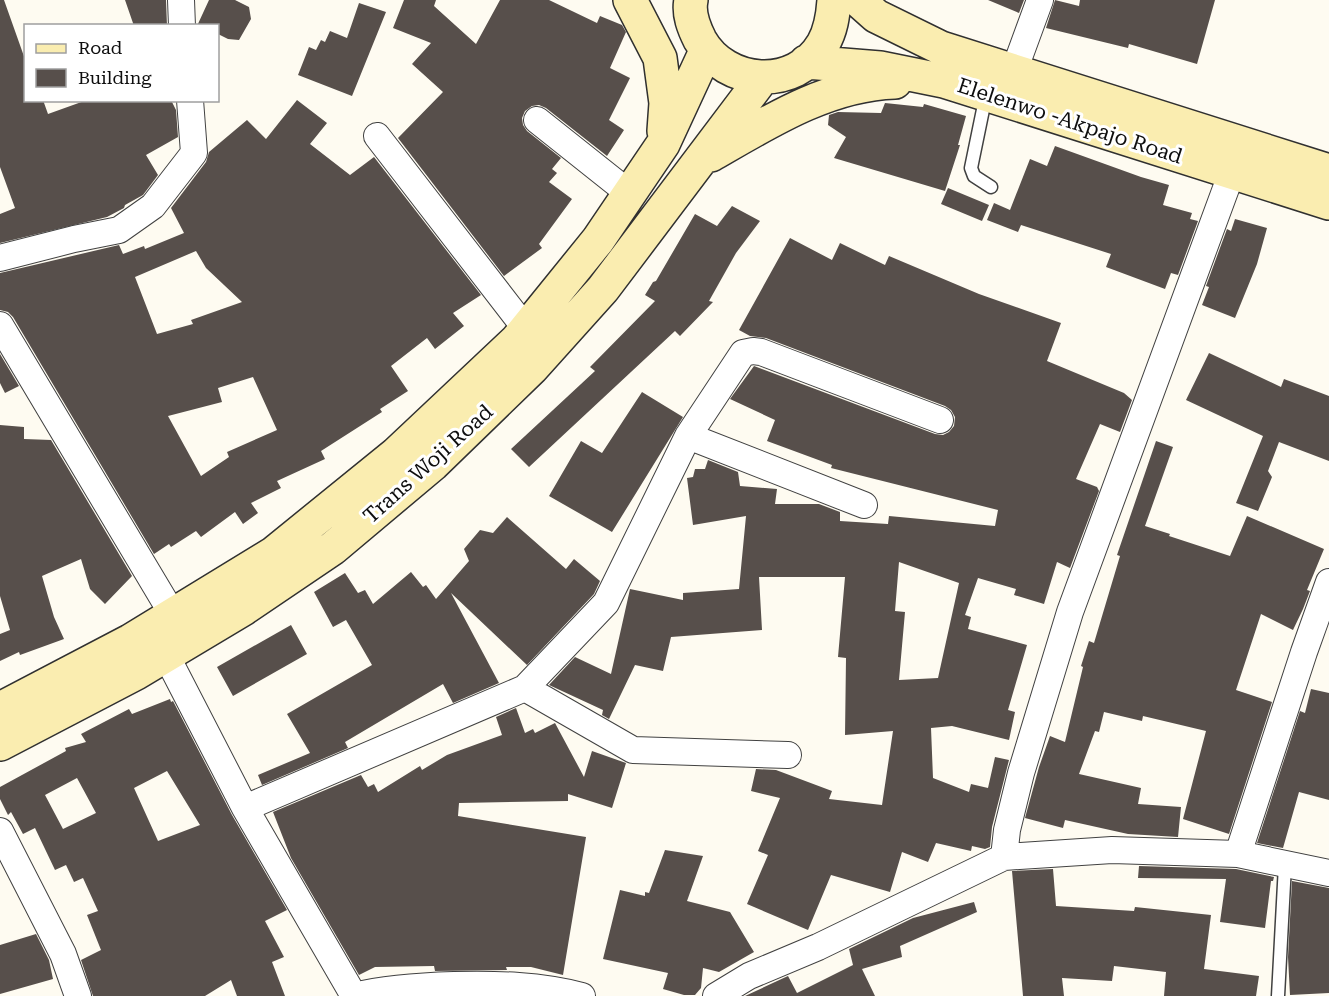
<svg xmlns="http://www.w3.org/2000/svg" width="1329" height="996" viewBox="0 0 1329 996" font-family="'Roboto Serif',serif">
	<rect width="100%" height="100%" fill="#fefbf1"/>
	<path fill="#574f4b" fill-rule="evenodd" d="M 0,0 L 4,0 L 26,62 L 26,100 L 43,100 L 48,114 L 87,100 L 171,100 L 176,110 L 178,137 L 146,155 L 158,175 L 143,195 L 125,205 L 124,208 L 107,217 L 0,243 L 0,214 L 15,208 L 0,167 Z
		M 125,0 L 166,0 L 167,26 L 134,26 Z
		M 209,0 L 235,0 L 249,7 L 251,19 L 239,40 L 228,39 L 218,34 L 218,26 L 197,26 Z
		M 404,0 L 436,0 L 434,6 L 476,44 L 500,0 L 549,0 L 597,23 L 600,16 L 622,25 L 626,32 L 610,68 L 630,78 L 609,120 L 624,130 L 607,156 L 546,108 L 539,105 L 532,106 L 525,111 L 522,118 L 523,125 L 527,131 L 561,158 L 552,169 L 557,173 L 549,182 L 572,199 L 539,244 L 542,248 L 504,276 L 398,138 L 443,92 L 412,64 L 431,43 L 393,28 Z
		M 988,0 L 1024,0 L 1019,13 Z
		M 1055,0 L 1079,6 L 1080,0 L 1215,0 L 1197,64 L 1129,44 L 1128,48 L 1046,28 Z
		M 359,3 L 386,12 L 352,96 L 298,75 L 309,47 L 316,50 L 321,40 L 325,42 L 330,31 L 347,38 Z
		M 297,100 L 327,123 L 310,144 L 350,175 L 374,157 L 481,295 L 453,313 L 464,326 L 435,349 L 427,338 L 391,366 L 408,391 L 380,409 L 382,412 L 321,451 L 325,459 L 277,481 L 281,488 L 251,503 L 258,513 L 243,524 L 235,512 L 201,537 L 196,531 L 171,547 L 169,544 L 154,554 L 13,317 L 8,312 L 0,310 L 0,273 L 119,245 L 123,254 L 144,246 L 145,249 L 184,233 L 171,208 L 206,162 L 209,152 L 247,120 L 266,139 ZM 196,251 L 206,268 L 242,302 L 191,320 L 193,324 L 157,334 L 135,277 ZM 253,377 L 277,430 L 227,452 L 229,457 L 201,476 L 168,416 L 222,402 L 218,388 Z
		M 885,103 L 923,107 L 924,104 L 966,116 L 958,145 L 960,145 L 945,191 L 834,158 L 846,137 L 828,125 L 829,115 L 838,112 L 881,113 Z
		M 1055,146 L 1141,177 L 1169,185 L 1163,205 L 1192,213 L 1190,219 L 1198,221 L 1178,275 L 1171,273 L 1165,289 L 1106,267 L 1111,254 L 1021,225 L 1018,232 L 987,220 L 994,203 L 1010,210 L 1030,159 L 1047,166 Z
		M 948,188 L 989,205 L 982,221 L 941,204 Z
		M 732,206 L 760,221 L 736,253 L 709,301 L 713,302 L 680,336 L 675,331 L 529,467 L 511,449 L 595,371 L 590,367 L 655,301 L 645,295 L 653,282 L 656,281 L 695,214 L 717,226 Z
		M 1235,219 L 1267,228 L 1257,264 L 1235,318 L 1202,305 L 1209,287 L 1206,286 L 1227,229 L 1231,231 Z
		M 790,238 L 832,260 L 840,243 L 885,265 L 889,256 L 979,294 L 1061,323 L 1047,361 L 1124,393 L 1132,400 L 1120,432 L 1100,424 L 1076,479 L 1097,487 L 1099,491 L 1070,568 L 1057,562 L 1044,604 L 1014,595 L 1016,589 L 978,578 L 965,615 L 971,617 L 968,629 L 1027,645 L 1008,710 L 1015,712 L 1009,740 L 952,726 L 931,728 L 933,778 L 969,792 L 971,784 L 988,788 L 995,757 L 1009,760 L 992,827 L 990,847 L 985,849 L 972,846 L 971,851 L 936,843 L 928,862 L 902,852 L 890,892 L 831,875 L 808,930 L 747,904 L 768,855 L 758,851 L 780,798 L 751,791 L 756,769 L 776,770 L 832,791 L 829,799 L 882,805 L 893,731 L 845,735 L 846,658 L 838,657 L 845,577 L 759,577 L 762,630 L 671,637 L 663,671 L 635,665 L 609,719 L 602,715 L 603,710 L 549,685 L 575,657 L 611,674 L 630,589 L 683,600 L 683,593 L 739,589 L 746,516 L 693,525 L 687,478 L 693,477 L 695,469 L 705,469 L 708,460 L 738,472 L 740,486 L 777,489 L 775,504 L 819,504 L 840,512 L 840,521 L 888,524 L 889,516 L 995,526 L 998,510 L 831,468 L 832,465 L 767,441 L 775,420 L 730,399 L 754,366 L 935,434 L 943,435 L 949,432 L 954,426 L 955,417 L 951,410 L 945,406 L 766,338 L 750,336 L 739,330 ZM 899,562 L 959,583 L 938,678 L 899,680 L 905,612 L 895,611 Z
		M 1209,353 L 1281,387 L 1284,379 L 1329,396 L 1329,461 L 1279,442 L 1268,471 L 1272,477 L 1258,511 L 1236,503 L 1263,436 L 1186,400 Z
		M 0,354 L 19,386 L 5,393 L 0,383 Z
		M 642,392 L 683,417 L 612,532 L 549,496 L 581,441 L 602,453 Z
		M 0,425 L 24,427 L 24,439 L 51,440 L 132,576 L 105,604 L 90,589 L 81,559 L 42,576 L 54,617 L 64,639 L 20,655 L 19,652 L 0,661 L 0,634 L 10,630 L 0,596 Z
		M 1156,441 L 1173,447 L 1145,526 L 1170,534 L 1169,536 L 1230,556 L 1247,516 L 1324,549 L 1307,590 L 1310,591 L 1303,609 L 1293,630 L 1261,614 L 1236,690 L 1272,702 L 1229,834 L 1183,819 L 1206,731 L 1143,716 L 1142,721 L 1104,712 L 1099,732 L 1095,731 L 1079,774 L 1141,788 L 1138,804 L 1181,807 L 1178,837 L 1128,834 L 1065,820 L 1063,828 L 1025,818 L 1039,767 L 1050,736 L 1065,742 L 1083,667 L 1081,666 L 1089,641 L 1094,643 L 1120,556 L 1117,555 Z
		M 507,517 L 566,569 L 574,559 L 600,581 L 594,594 L 527,665 L 451,593 L 499,683 L 453,703 L 443,684 L 345,742 L 348,748 L 262,785 L 258,775 L 310,753 L 287,714 L 372,665 L 346,620 L 333,627 L 314,592 L 345,573 L 358,593 L 365,590 L 373,604 L 411,572 L 423,587 L 426,585 L 436,599 L 469,561 L 464,549 L 480,530 L 493,533 Z
		M 291,625 L 307,654 L 233,696 L 217,667 Z
		M 1311,689 L 1329,693 L 1329,800 L 1299,792 L 1283,848 L 1257,843 L 1300,711 L 1305,713 Z
		M 170,699 L 171,702 L 173,701 L 232,815 L 287,910 L 265,921 L 284,957 L 272,962 L 285,996 L 237,996 L 231,980 L 205,996 L 93,996 L 81,960 L 101,950 L 87,915 L 98,911 L 83,878 L 74,882 L 66,865 L 55,870 L 35,828 L 23,834 L 11,812 L 8,815 L 0,799 L 0,787 L 66,751 L 65,748 L 86,742 L 81,734 L 129,709 L 132,714 ZM 167,771 L 200,825 L 158,841 L 134,788 ZM 77,778 L 96,813 L 63,829 L 45,795 Z
		M 516,708 L 525,733 L 533,729 L 535,733 L 555,723 L 584,777 L 592,751 L 626,763 L 612,808 L 568,794 L 568,801 L 459,803 L 458,816 L 586,837 L 563,975 L 531,967 L 506,967 L 507,970 L 435,971 L 434,966 L 375,967 L 359,975 L 291,858 L 273,812 L 361,775 L 368,787 L 374,784 L 378,792 L 420,766 L 422,770 L 447,755 L 502,735 L 496,717 Z
		M 665,850 L 703,856 L 687,901 L 730,912 L 754,952 L 719,972 L 703,968 L 701,988 L 695,995 L 684,995 L 663,989 L 668,973 L 603,959 L 620,890 L 645,896 L 645,892 L 649,893 Z
		M 1139,866 L 1236,869 L 1274,877 L 1273,881 L 1271,881 L 1265,928 L 1220,922 L 1226,879 L 1138,878 Z
		M 1053,869 L 1056,906 L 1134,911 L 1135,907 L 1211,915 L 1204,969 L 1259,976 L 1256,996 L 1164,996 L 1166,972 L 1114,966 L 1112,981 L 1062,978 L 1064,996 L 1023,996 L 1012,871 Z
		M 1292,881 L 1329,888 L 1329,993 L 1290,995 L 1288,957 Z
		M 974,902 L 977,912 L 900,946 L 902,957 L 862,969 L 875,996 L 745,996 L 788,976 L 797,993 L 853,965 L 849,949 L 913,918 Z
		M 36,934 L 49,960 L 53,979 L 0,994 L 0,945 Z"/>
	<g fill="none" stroke-linecap="round" stroke-linejoin="round">
		<defs>
			<path id="lane" d="M 986,95 L 971,168 L 974,176 L 991,187
				M 1278,996 L 1285,865"/>
			<path id="street" d="M 181,0 L 182,26
				M 1014,71 L 1040,0
				M 537,120 L 630,194
				M 377,136 L 526,329
				M 0,258 L 74,239 L 119,230 L 153,206 L 194,153 L 190,100
				M 0,325 L 173,615
				M 688,436 L 864,505
				M 166,655 L 245,808 L 354,996
				M 525,688 L 633,750 L 788,755
				M 245,808 L 525,688 L 606,603 L 688,436 L 743,353 L 753,351 L 761,352 L 940,420
				M 0,831 L 63,954 L 78,996
				M 1238,854 L 1304,652 L 1329,582
				M 1004,857 L 1007,830 L 1021,773 L 1070,612 L 1232,172
				M 354,996 C 387,988 420,986 454,985 C 498,984 540,985 582,996
				M 716,996 L 749,976 L 818,947 L 1004,857 L 1112,850 L 1238,854 L 1329,873"/>
			<path id="secondary" d="M 630,0 L 660,58 L 666,103 L 664,131
				M 691,0 C 688,14 694,28 700,40 C 726,86 795,91 823,44 C 831,30 833,16 834,0
				M 858,0 L 876,16 L 941,48 L 1329,171
				M 806,62 L 880,68 L 944,81 L 1329,203
				M 711,155 C 768,122 828,84 895,82
				M 0,709 L 130,641 L 274,553 L 396,454 L 517,340 L 598,240 L 663,144 L 706,51
				M 0,744 L 136,673 L 243,609 L 333,548 L 433,464 L 532,368 L 603,289 L 763,77"/>
		</defs>
		<use href="#lane" stroke="#414141" stroke-width="15"/>
		<use href="#street" stroke="#414141" stroke-width="28"/>
		<use href="#secondary" stroke="#303030" stroke-width="36"/>
		<use href="#lane" stroke="#fff" stroke-width="12"/>
		<use href="#street" stroke="#fff" stroke-width="26"/>
		<use href="#secondary" stroke="#faedb0" stroke-width="33"/>
	</g>
	<g text-anchor="middle" stroke-width="6" stroke-linejoin="round" paint-order="stroke">
		<g font-size="21" fill="#0e0e0e" stroke="#fff">
			<text transform="translate(1070 121) rotate(18)" y="7">Elelenwo -Akpajo Road</text>
			<text transform="translate(428 464) rotate(-42)" y="7">Trans Woji Road</text>
		</g>
	</g>
	<rect x="24" y="24" width="195" height="78" fill="#ffffff" stroke="#9f9f9f" stroke-width="1.5"/>
	<rect x="36" y="44" width="30" height="9" fill="#faedb0" stroke="#9f9f9f" stroke-width="1.5"/>
	<text x="78" y="54" font-size="18" fill="#0e0e0e">Road</text>
	<rect x="36" y="69" width="30" height="18" fill="#574f4b" stroke="#9f9f9f" stroke-width="1.5"/>
	<text x="78" y="84" font-size="18" fill="#0e0e0e">Building</text>
</svg>
